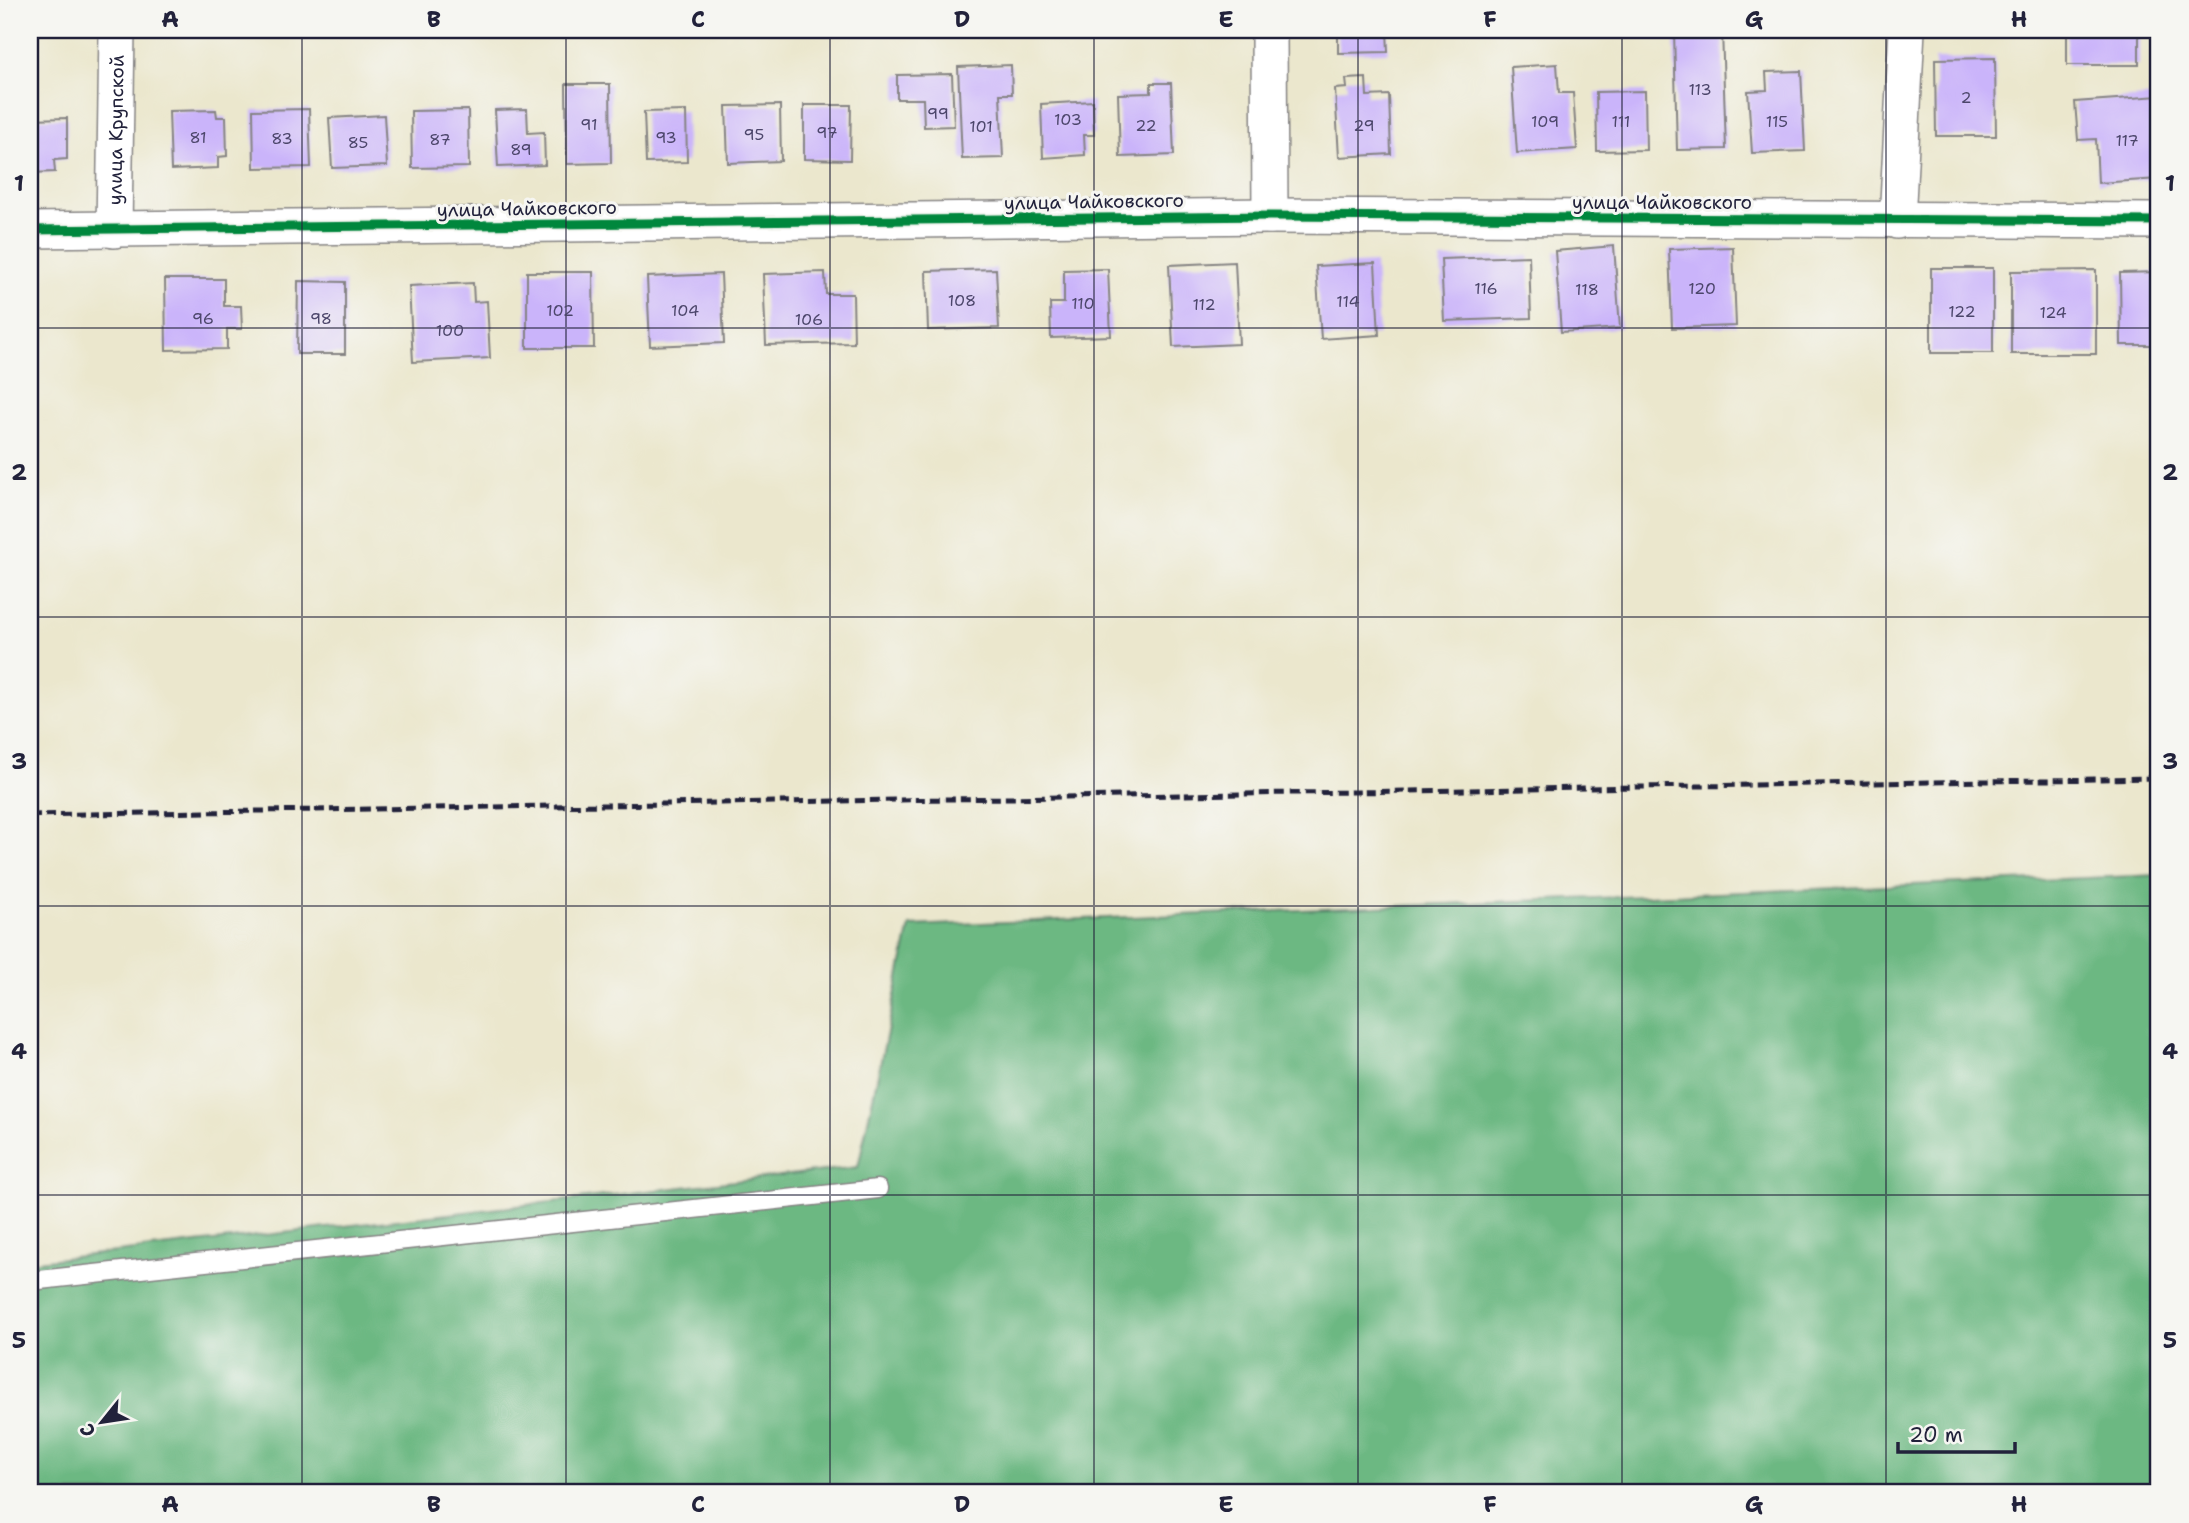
<svg xmlns="http://www.w3.org/2000/svg" width="2189" height="1523" viewBox="0 0 2189 1523" font-family="'Shantell Sans',sans-serif">
	<rect width="100%" height="100%" fill="#f6f6f2"/>
	<filter id="ink" filterUnits="userSpaceOnUse"><feTurbulence type="fractalNoise" baseFrequency=".0143" numOctaves="2"/><feDisplacementMap in="SourceGraphic" scale="14" xChannelSelector="R" yChannelSelector="G"/><feConvolveMatrix kernelMatrix="1 2 1 2 8 2 1 2 1" color-interpolation-filters="sRGB"/></filter>
	<filter id="wash" filterUnits="userSpaceOnUse"><feTurbulence type="fractalNoise" baseFrequency=".00686" numOctaves="4" result="noise"/><feDisplacementMap in="SourceGraphic" scale="28" xChannelSelector="R" yChannelSelector="G"/><feGaussianBlur stdDeviation="1.57" result="paint"/><feColorMatrix in="noise" values="0 0 0 0 0 0 0 0 0 0 0 0 0 0 0 0 0 1.4 0 .05"/><feComposite in="paint" operator="in"/></filter>
	<g filter="url(#wash)">
		<rect width="100%" height="100%" fill="#ebe7cd"/>
		<path fill="#6cb882" stroke="#476d5e" stroke-width="2" d="M 2159,875 L 2159,1493 L 30,1493 L 30,1262 L 858,1167 L 910,926 Z"/>
		<g id="blocks">
			<path fill="#cab4fa" d="M 1338,30 L 1387,30 L 1388,52 L 1338,53 Z
				M 1674,30 L 1722,30 L 1726,149 L 1677,150 Z
				M 2067,30 L 2139,30 L 2139,65 L 2067,65 Z
				M 1995,58 L 1996,136 L 1936,136 L 1935,59 Z
				M 1557,64 L 1559,93 L 1573,93 L 1577,149 L 1517,153 L 1511,67 Z
				M 1011,65 L 1012,94 L 1000,94 L 1003,158 L 962,159 L 958,67 Z
				M 1801,71 L 1805,151 L 1752,153 L 1748,91 L 1767,90 L 1766,72 Z
				M 952,74 L 954,126 L 924,127 L 923,99 L 897,99 L 897,75 Z
				M 1366,78 L 1367,96 L 1389,95 L 1391,154 L 1339,157 L 1335,89 L 1347,88 L 1346,79 Z
				M 1151,83 L 1171,83 L 1174,155 L 1120,157 L 1118,94 L 1151,93 Z
				M 566,84 L 610,84 L 611,163 L 567,164 Z
				M 1645,91 L 1646,150 L 1597,151 L 1596,92 Z
				M 2159,96 L 2159,179 L 2098,183 L 2096,139 L 2078,140 L 2075,102 Z
				M 1093,101 L 1094,135 L 1084,135 L 1085,155 L 1043,158 L 1041,104 Z
				M 780,105 L 781,161 L 728,163 L 726,106 Z
				M 804,105 L 851,105 L 850,160 L 804,159 Z
				M 309,109 L 311,167 L 254,168 L 253,110 Z
				M 527,109 L 528,133 L 544,132 L 545,165 L 498,167 L 495,110 Z
				M 216,110 L 217,117 L 226,117 L 227,156 L 218,157 L 218,168 L 171,170 L 169,111 Z
				M 468,110 L 469,167 L 412,168 L 411,111 Z
				M 686,111 L 687,162 L 646,163 L 644,112 Z
				M 384,115 L 387,166 L 332,168 L 329,118 Z
				M 67,118 L 67,159 L 54,160 L 55,172 L 30,173 L 30,119 Z
				M 1614,246 L 1620,328 L 1561,332 L 1555,251 Z
				M 1733,247 L 1736,326 L 1672,328 L 1669,249 Z
				M 1529,256 L 1531,318 L 1444,321 L 1441,259 Z
				M 1235,262 L 1239,344 L 1173,347 L 1169,265 Z
				M 1375,263 L 1379,335 L 1321,339 L 1316,266 Z
				M 1931,268 L 1993,268 L 1993,353 L 1931,353 Z
				M 996,269 L 999,328 L 928,330 L 926,271 Z
				M 1108,269 L 1111,336 L 1051,338 L 1050,303 L 1064,303 L 1064,270 Z
				M 2096,270 L 2096,354 L 2011,354 L 2011,271 Z
				M 527,272 L 593,272 L 594,348 L 527,348 Z
				M 825,272 L 826,294 L 853,294 L 854,343 L 766,345 L 763,274 Z
				M 2159,272 L 2159,345 L 2121,345 L 2120,273 Z
				M 721,274 L 724,343 L 650,346 L 647,277 Z
				M 165,279 L 224,279 L 224,306 L 241,306 L 242,329 L 227,329 L 227,349 L 166,350 Z
				M 298,281 L 345,282 L 345,354 L 297,354 Z
				M 473,283 L 474,302 L 487,301 L 490,358 L 413,362 L 409,286 Z"/>
		</g>
	</g>
	<g filter="url(#ink)">
		<use href="#blocks" fill-opacity="0" stroke="#868484" stroke-width="2"/>
		<g fill="none" stroke-linecap="round" stroke-linejoin="round">
			<defs>
				<path id="service" d="M 30,1281 L 878,1189"/>
				<g id="minor">
					<path d="M 1269,30 L 1270,216"/>
					<path d="M 1897,221 L 1907,30"/>
					<path d="M 30,230 L 1270,216 L 2159,221"/>
					<path id="s1" d="M 114,230 L 117,30"/>
				</g>
			</defs>
			<use href="#service" stroke="#868484" stroke-width="21"/>
			<use href="#minor" stroke="#868484" stroke-width="38"/>
			<use href="#service" stroke="#fff" stroke-width="18"/>
			<use href="#minor" stroke="#fff" stroke-width="35"/>
			<path stroke="#22223b" stroke-width="5" stroke-dasharray="10 5" stroke-linecap="butt" d="M 30,815 L 2159,778"/>
			<defs>
				<path id="cycleway" d="M 30,230 L 1270,216 L 2159,221"/>
			</defs>
			<use href="#cycleway" stroke="#f6f6f2" stroke-width="13"/>
			<use href="#cycleway" stroke="#00873e" stroke-width="9"/>
		</g>
	</g>
	<path fill="none" stroke="#22223b" stroke-width="2" stroke-opacity="0.55" d="M 302,30 L 302,1493M 566,30 L 566,1493M 830,30 L 830,1493M 1094,30 L 1094,1493M 1358,30 L 1358,1493M 1622,30 L 1622,1493M 1886,30 L 1886,1493M 30,328 L 2159,328M 30,617 L 2159,617M 30,906 L 2159,906M 30,1195 L 2159,1195"/>
	<g text-anchor="middle" stroke-width="6" stroke-linejoin="round" paint-order="stroke">
		<g font-size="16" fill="#4c466b">
			<text x="1700" y="95">113</text>
			<text x="1966" y="103">2</text>
			<text x="938" y="119">99</text>
			<text x="1068" y="125">103</text>
			<text x="1545" y="127">109</text>
			<text x="1621" y="127">111</text>
			<text x="1777" y="127">115</text>
			<text x="589" y="130">91</text>
			<text x="1146" y="131">22</text>
			<text x="1364" y="131">29</text>
			<text x="981" y="132">101</text>
			<text x="827" y="138">97</text>
			<text x="754" y="140">95</text>
			<text x="198" y="143">81</text>
			<text x="666" y="143">93</text>
			<text x="282" y="144">83</text>
			<text x="440" y="145">87</text>
			<text x="2127" y="146">117</text>
			<text x="358" y="148">85</text>
			<text x="521" y="155">89</text>
			<text x="1486" y="294">116</text>
			<text x="1702" y="294">120</text>
			<text x="1587" y="295">118</text>
			<text x="962" y="306">108</text>
			<text x="1348" y="307">114</text>
			<text x="1083" y="309">110</text>
			<text x="1204" y="310">112</text>
			<text x="560" y="316">102</text>
			<text x="685" y="316">104</text>
			<text x="1962" y="317">122</text>
			<text x="2053" y="318">124</text>
			<text x="203" y="324">96</text>
			<text x="321" y="324">98</text>
			<text x="809" y="325">106</text>
			<text x="450" y="336">100</text>
		</g>
		<g font-size="19" fill="#22223b" stroke="#f6f6f2">
			<text dy="7" stroke="none"><textPath href="#s1" startOffset="100">улица Крупской</textPath></text>
			<text transform="translate(1094 201) rotate(-1)" y="7">улица Чайковского</text>
			<text x="1662" y="209">улица Чайковского</text>
			<text transform="translate(527 208) rotate(-1)" y="7">улица Чайковского</text>
		</g>
	</g>
	<rect width="2189" height="1523" fill="none" stroke="#f6f6f2" stroke-width="77"/>
	<g transform="translate(102 1422) rotate(240)" stroke="#f6f6f2" stroke-width="5" paint-order="stroke">
	<path d="M0-5L12 26L0 18L-12 26Z" fill="#22223b"/>
	<text y="-10" font-size="19" font-weight="bold" text-anchor="middle" fill="#22223b">С</text>
	</g>
	<path d="M1898 1442v10h117v-10" fill="none" stroke="#22223b" stroke-width="3.5"/>
	<text x="1909" y="1442" font-size="21" fill="#22223b" stroke="#f6f6f2" stroke-width="5" paint-order="stroke">20 m</text>
	<rect x="38" y="38" width="2112" height="1446" fill="none" stroke="#22223b" stroke-width="2.5"/>
	<g font-size="23" text-anchor="middle" font-weight="bold" fill="#22223b">
		<text x="170" y="27">A</text>
		<text x="434" y="27">B</text>
		<text x="698" y="27">C</text>
		<text x="962" y="27">D</text>
		<text x="1226" y="27">E</text>
		<text x="1490" y="27">F</text>
		<text x="1754" y="27">G</text>
		<text x="2019" y="27">H</text>
		<text x="19" y="191">1</text>
		<text x="2170" y="191">1</text>
		<text x="19" y="480">2</text>
		<text x="2170" y="480">2</text>
		<text x="19" y="769">3</text>
		<text x="2170" y="769">3</text>
		<text x="19" y="1059">4</text>
		<text x="2170" y="1059">4</text>
		<text x="19" y="1348">5</text>
		<text x="2170" y="1348">5</text>
		<text x="170" y="1512">A</text>
		<text x="434" y="1512">B</text>
		<text x="698" y="1512">C</text>
		<text x="962" y="1512">D</text>
		<text x="1226" y="1512">E</text>
		<text x="1490" y="1512">F</text>
		<text x="1754" y="1512">G</text>
		<text x="2019" y="1512">H</text>
	</g>
</svg>
